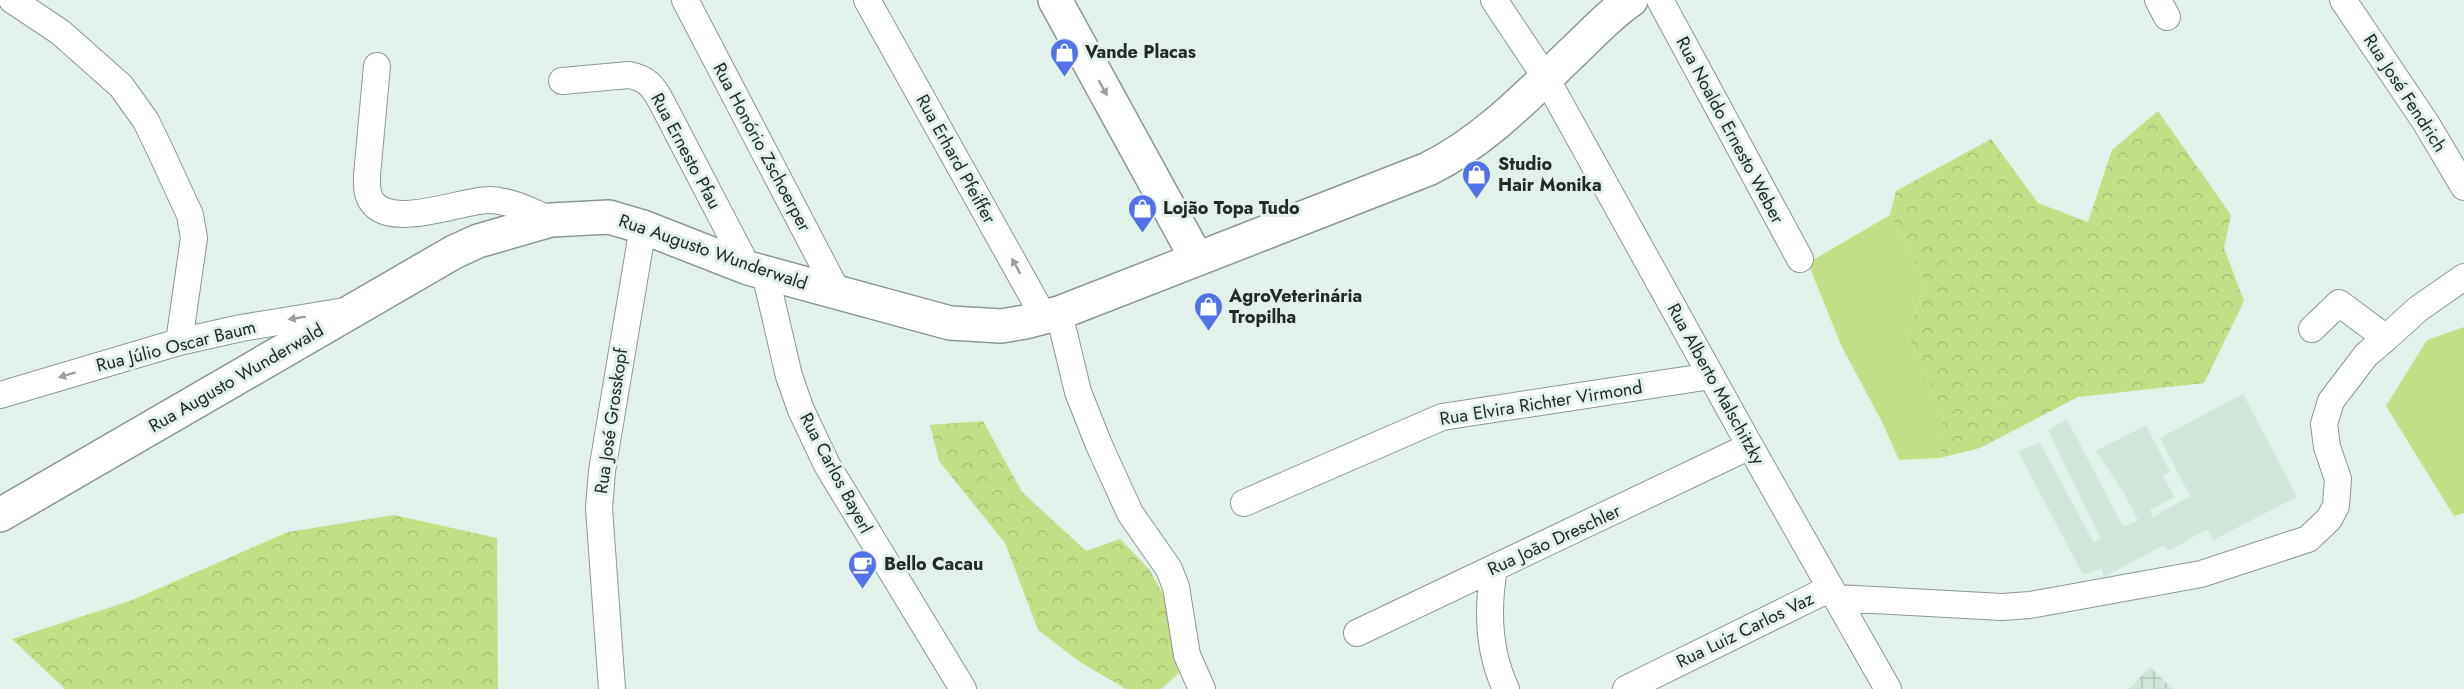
<svg xmlns="http://www.w3.org/2000/svg" width="2464" height="689" viewBox="0 0 2464 689" font-family="Jost,sans-serif">
	<defs>
		<pattern id="industrial-grid" width="8" height="8" patternUnits="userSpaceOnUse" patternTransform="scale(1.5)"><rect width="8" height="8" fill="#d0e6db"/><path d="M0 4h8M4 0v8" fill="none" stroke="#b2c5bc"/></pattern>
		<pattern id="forest-crowns" width="20" height="18" patternUnits="userSpaceOnUse" patternTransform="scale(1.5)"><rect width="20" height="18" fill="#c4e086"/><path d="M2 6a3 3 0 1 1 6 0M12 15a3 3 0 1 1 6 0" fill="none" stroke="#a8c074"/></pattern>
	</defs>
	<rect width="100%" height="100%" fill="#e2f1ea"/>
	<path fill="#d0e6db" d="M 2243,394 L 2297,497 L 2213,540 L 2207,529 L 2169,551 L 2164,545 L 2104,577 L 2102,568 L 2083,575 L 2018,451 L 2040,443 L 2094,543 L 2101,539 L 2048,430 L 2067,419 L 2123,527 L 2138,520 L 2125,495 L 2096,451 L 2146,425 L 2170,472 L 2163,476 L 2175,497 L 2150,510 L 2153,517 L 2190,496 L 2160,438 Z"/>
	<path fill="url(#industrial-grid)" d="M 2150,667 L 2173,689 L 2129,689 Z"/>
	<path fill="#c4e086" d="M 1890,215 L 1925,281 L 1908,337 L 1943,413 L 1940,458 L 1899,460 L 1882,422 L 1841,345 L 1808,263 Z
		M 2464,327 L 2464,513 L 2454,516 L 2386,406 L 2427,340 Z"/>
	<path fill="url(#forest-crowns)" d="M 2158,111 L 2231,215 L 2224,248 L 2244,301 L 2204,383 L 2078,397 L 1980,448 L 1940,458 L 1943,413 L 1908,337 L 1925,281 L 1890,215 L 1896,191 L 1991,139 L 2038,203 L 2088,222 L 2112,150 Z
		M 983,421 L 1022,492 L 1086,551 L 1120,539 L 1149,569 L 1171,609 L 1179,673 L 1161,689 L 1126,689 L 1080,662 L 1038,630 L 1005,543 L 939,461 L 930,425 Z
		M 394,515 L 497,538 L 498,689 L 65,689 L 12,639 L 130,601 L 288,532 Z"/>
	<g fill="none" stroke-linecap="round" stroke-linejoin="round">
		<defs>
			<path id="minor" d="M 12,0 L 60,32 L 121,86 L 146,121 L 160,150 L 190,215 L 194,238 L 179,342
				M 685,0 L 839,295
				M 867,0 L 1044,317
				M 1494,0 L 1546,78 L 1750,446 L 1888,689
				M 1660,0 L 1800,259
				M 2158,0 L 2167,17
				M 2343,0 L 2426,123 L 2464,187
				M 377,66 L 367,175 C 367,184 366,194 372,202 C 392,230 462,200 489,200 C 510,200 532,212 551,220
				M 562,81 L 629,75 C 646,78 653,86 661,101 L 748,268
				M 765,273 L 789,376 L 801,410 L 827,465 L 963,689
				M 1059,313 L 1078,392 L 1099,445 L 1130,513 L 1169,569 L 1176,587 L 1187,655 L 1202,689
				M 2312,329 L 2339,303 L 2386,338 L 2418,309 L 2464,277
				M 0,395 L 179,342 L 241,328 L 345,311
				M 1244,503 L 1442,417 L 1711,376
				M 1494,568 C 1487,609 1488,651 1506,689
				M 1837,598 L 2002,607 L 2030,605 L 2201,574 L 2308,539 L 2329,519 L 2336,506 L 2338,479 L 2327,447 L 2324,424 L 2331,401 L 2366,355 L 2386,338
				M 1357,633 L 1750,446
				M 612,689 L 599,508 L 602,471 L 643,227
				M 1626,689 L 1831,588"/>
			<path id="major" d="M 1055,0 L 1197,259
				M 0,515 L 454,252 L 478,241 L 551,220 L 609,217 L 643,227 L 748,268 L 950,323 L 1001,326 L 1025,322 L 1059,313 L 1428,169 C 1485,141 1530,93 1575,50 C 1593,33 1610,14 1631,0"/>
		</defs>
		<use href="#minor" stroke="#8b9992" stroke-width="28"/>
		<use href="#major" stroke="#8b9992" stroke-width="36"/>
		<use href="#minor" stroke="#fff" stroke-width="26"/>
		<use href="#major" stroke="#fff" stroke-width="33"/>
	</g>
	<defs><path id="oneway-solid" d="M-6-.8H1V-3.2L6.5 0L1 3.2V.8H-6Z" transform="scale(1.5)"/></defs>
	<g fill="#9c9f9e">
		<use href="#oneway-solid" transform="translate(1103 88) rotate(61)"/>
		<use href="#oneway-solid" transform="translate(1016 266) rotate(-119)"/>
		<use href="#oneway-solid" transform="translate(297 318) rotate(171)"/>
		<use href="#oneway-solid" transform="translate(67 375) rotate(163)"/>
	</g>
	<defs>
		<symbol id="shop-pin" viewBox="-11 -11 22 30"><path d="M0 17L-7.5 6A9.5 9.5 0 1 1 7.5 6Z" fill="#5272e7" stroke="#e2f1ea"/><path d="M-5-2.5h2.3a2.7 3.5 0 0 1 5.4 0H5L5.5 6h-11ZM-1.5-2.5h3a1.5 2.3 0 0 0-3 0Z" fill="#fff"/></symbol>
		<symbol id="cafe-pin" viewBox="-11 -11 22 30"><path d="M0 17L-7.5 6A9.5 9.5 0 1 1 7.5 6Z" fill="#5272e7" stroke="#e2f1ea"/><path d="M-5.5-4.5H6V0H3Q3 3.5 0 3.5H-2.5Q-5.5 3.5-5.5 0ZM3-3.2v2h1.7v-2ZM-6 4.5H4V6H-6Z" fill="#fff"/></symbol>
	</defs>
	<g fill-rule="evenodd">
		<use href="#shop-pin" x="1048" y="36" width="33" height="45"/>
		<use href="#shop-pin" x="1460" y="158" width="33" height="45"/>
		<use href="#shop-pin" x="1126" y="192" width="33" height="45"/>
		<use href="#shop-pin" x="1192" y="290" width="33" height="45"/>
		<use href="#cafe-pin" x="846" y="548" width="33" height="45"/>
	</g>
	<g text-anchor="middle" stroke-width="6" stroke-linejoin="round" paint-order="stroke">
		<g font-size="18" font-weight="bold" fill="#242a27" stroke="#e2f1ea" text-anchor="start">
			<text x="1085" y="58">Vande Placas</text>
			<text x="1498" y="170">Studio<tspan x="1498" dy="21">Hair Monika</tspan></text>
			<text x="1163" y="214">Lojão Topa Tudo</text>
			<text x="1229" y="302">AgroVeterinária<tspan x="1229" dy="21">Tropilha</tspan></text>
			<text x="884" y="570">Bello Cacau</text>
		</g>
		<g font-size="18" fill="#242a27" stroke="#e2f1ea">
			<text transform="translate(2405 93) rotate(57)" y="6">Rua José Fendrich</text>
			<text transform="translate(1730 130) rotate(62)" y="6">Rua Noaldo Ernesto Weber</text>
			<text transform="translate(762 147) rotate(62)" y="6">Rua Honório Zschoerper</text>
			<text transform="translate(686 151) rotate(62)" y="6">Rua Ernesto Pfau</text>
			<text transform="translate(956 159) rotate(61)" y="6">Rua Erhard Pfeiffer</text>
			<text transform="translate(713 252) rotate(19)" y="6">Rua Augusto Wunderwald</text>
			<text transform="translate(176 346) rotate(-14)" y="6">Rua Júlio Oscar Baum</text>
			<text transform="translate(236 378) rotate(-30)" y="6">Rua Augusto Wunderwald</text>
			<text transform="translate(1716 384) rotate(61)" y="6">Rua Alberto Malschitzky</text>
			<text transform="translate(1541 403) rotate(-9)" y="6">Rua Elvira Richter Virmond</text>
			<text transform="translate(611 421) rotate(-82)" y="6">Rua José Grosskopf</text>
			<text transform="translate(836 473) rotate(62)" y="6">Rua Carlos Bayerl</text>
			<text transform="translate(1554 540) rotate(-25)" y="6">Rua João Dreschler</text>
			<text transform="translate(1745 630) rotate(-26)" y="6">Rua Luiz Carlos Vaz</text>
		</g>
	</g>
</svg>
